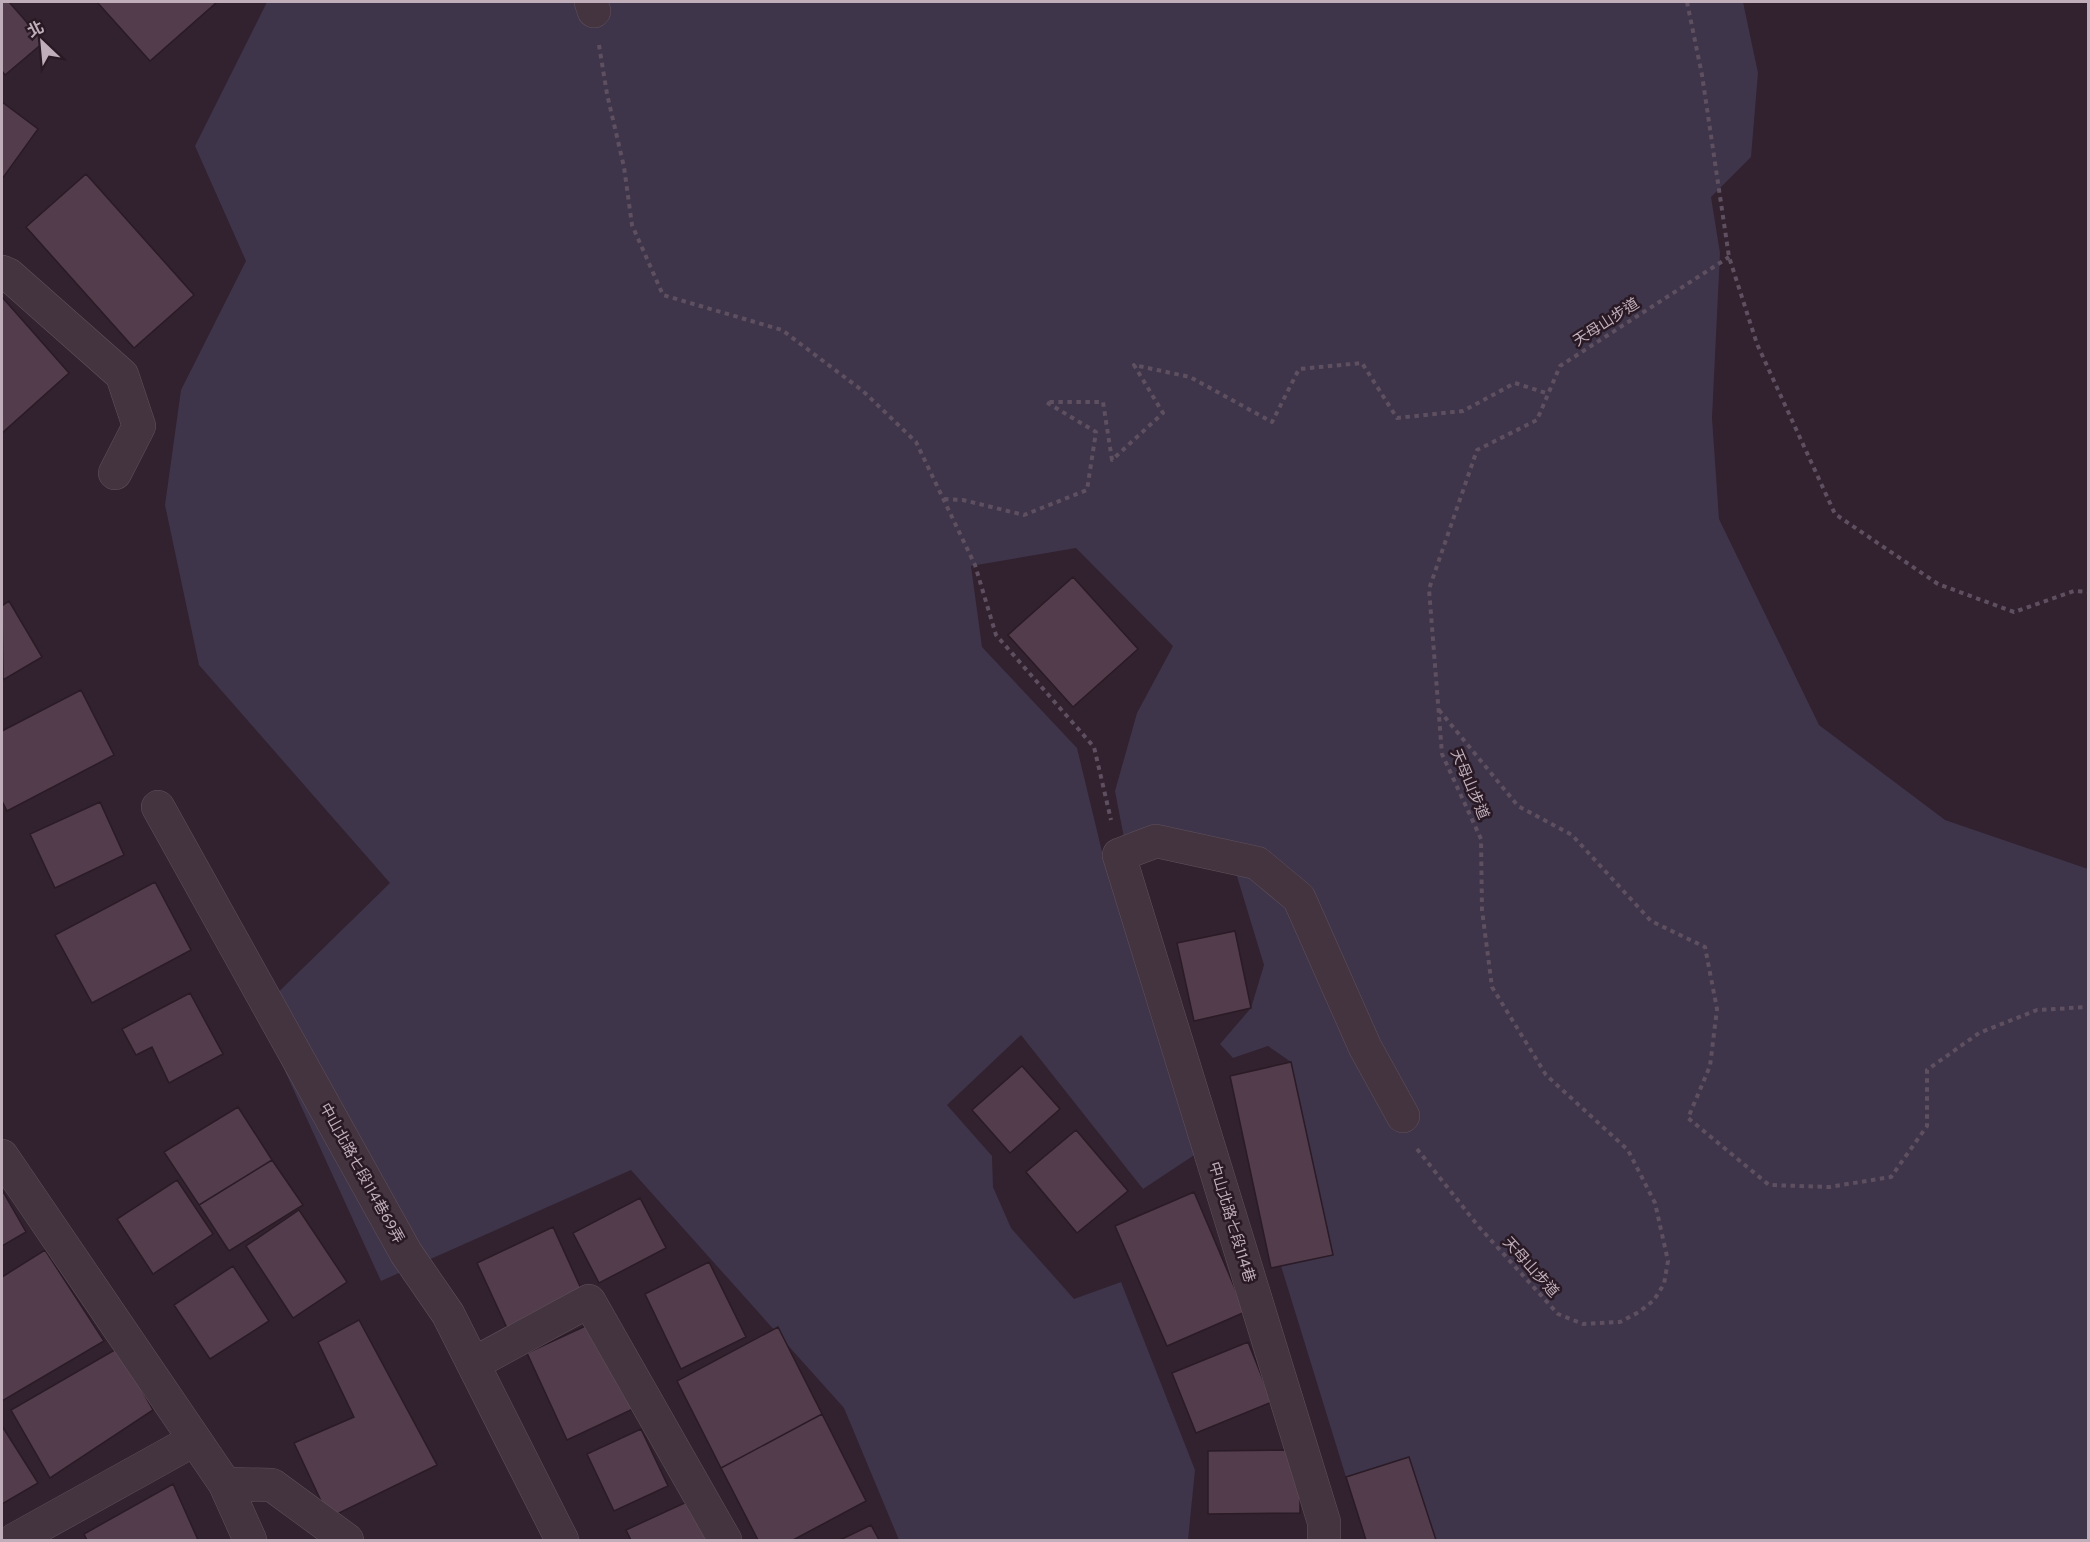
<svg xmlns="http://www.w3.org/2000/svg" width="2090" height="1542" viewBox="0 0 2090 1542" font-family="Overpass,'Noto Sans TC',sans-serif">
	<rect width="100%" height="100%" fill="#32212e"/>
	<path fill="#3e354a" d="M 267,2 L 1743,2 L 1758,73 L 1751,157 L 1711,197 L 1720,253 L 1712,418 L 1719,519 L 1819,725 L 1945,820 L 2088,869 L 2088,1540 L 1436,1540 L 1409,1457 L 1346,1477 L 1281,1266 L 1333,1254 L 1291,1062 L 1268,1046 L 1233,1058 L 1220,1044 L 1251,1008 L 1264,965 L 1236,873 L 1125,843 L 1115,791 L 1137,713 L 1173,646 L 1076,548 L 971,566 L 982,647 L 1077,748 L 1105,864 L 1211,1144 L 1143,1189 L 1021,1035 L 947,1105 L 992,1156 L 993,1187 L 1011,1228 L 1074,1299 L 1121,1282 L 1195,1470 L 1188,1540 L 899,1540 L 844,1408 L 631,1170 L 381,1281 L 258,1012 L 390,883 L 199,665 L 165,505 L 181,390 L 246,261 L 195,146 Z"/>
	<path fill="#533d4d" stroke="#2a1b26" stroke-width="1.5" d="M 2,2 L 9,2 L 44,42 L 5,75 L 2,71 Z
		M 97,2 L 217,2 L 150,61 Z
		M 2,102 L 38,129 L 2,179 Z
		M 86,174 L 194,295 L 134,348 L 26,227 Z
		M 2,297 L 69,373 L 2,433 Z
		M 1073,577 L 1138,649 L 1073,707 L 1008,635 Z
		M 9,601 L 42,657 L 3,680 L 2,606 Z
		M 81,690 L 114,755 L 7,811 L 2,801 L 2,731 Z
		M 100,802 L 124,855 L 55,888 L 30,834 Z
		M 155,882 L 191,950 L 92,1003 L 55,935 Z
		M 1235,931 L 1251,1008 L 1194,1021 L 1177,943 Z
		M 190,993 L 223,1054 L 169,1083 L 152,1047 L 136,1055 L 122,1029 Z
		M 1291,1062 L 1333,1255 L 1271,1268 L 1230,1076 Z
		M 1022,1066 L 1060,1109 L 1010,1153 L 972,1110 Z
		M 238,1107 L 272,1160 L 199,1205 L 164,1152 Z
		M 1076,1130 L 1128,1191 L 1077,1233 L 1026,1172 Z
		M 272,1160 L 303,1205 L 229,1251 L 199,1205 Z
		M 177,1180 L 213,1234 L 153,1274 L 117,1219 Z
		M 2,1190 L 26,1232 L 2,1246 Z
		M 1194,1192 L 1245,1312 L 1167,1346 L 1115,1226 Z
		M 640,1198 L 666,1248 L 599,1283 L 573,1233 Z
		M 299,1210 L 347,1282 L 293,1318 L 246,1246 Z
		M 553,1227 L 583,1293 L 507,1328 L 477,1263 Z
		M 45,1250 L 104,1341 L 2,1401 L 2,1277 Z
		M 709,1262 L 746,1337 L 681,1369 L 645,1294 Z
		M 233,1266 L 269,1321 L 210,1359 L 174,1305 Z
		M 359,1320 L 437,1465 L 329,1518 L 294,1443 L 354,1417 L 318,1342 Z
		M 592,1323 L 633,1409 L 567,1440 L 527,1353 Z
		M 778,1327 L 822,1414 L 721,1468 L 677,1381 Z
		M 1248,1342 L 1272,1402 L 1196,1433 L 1172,1373 Z
		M 118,1348 L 153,1410 L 50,1478 L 11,1410 Z
		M 822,1414 L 866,1501 L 793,1540 L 758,1540 L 721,1468 Z
		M 2,1426 L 38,1483 L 2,1504 Z
		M 641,1429 L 668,1486 L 614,1511 L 587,1454 Z
		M 1300,1450 L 1300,1513 L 1208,1514 L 1208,1451 Z
		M 1409,1457 L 1436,1540 L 1366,1540 L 1346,1477 Z
		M 173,1484 L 198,1540 L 87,1540 L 84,1534 Z
		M 691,1500 L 710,1540 L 631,1540 L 626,1530 Z
		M 871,1525 L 879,1540 L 840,1540 Z"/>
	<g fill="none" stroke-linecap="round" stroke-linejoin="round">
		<defs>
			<path id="minor" d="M 591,2 L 594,11
				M 2,272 L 9,275 L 122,375 L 139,426 L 115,473
				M 158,807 L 406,1253 L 448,1314 L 562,1540
				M 2,1156 L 225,1484 L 250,1540
				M 473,1364 L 589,1301 L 725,1540
				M 225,1484 L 272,1485 L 347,1540
				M 14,1540 L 194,1440
				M 1324,1540 L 1324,1522 L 1119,855 L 1156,841 L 1257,863 L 1299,898 L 1365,1047 L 1403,1116"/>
		</defs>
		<use href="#minor" stroke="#61515d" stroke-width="34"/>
		<path stroke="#5e5060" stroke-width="4" stroke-dasharray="4.5 4.5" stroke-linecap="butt" d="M 1687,2 L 1702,75 L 1729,257 L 1757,344 L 1835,514 L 1938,584 L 2014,612 L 2074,591 L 2088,592
			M 599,45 L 607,94 L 624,167 L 632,225 L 663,295 L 782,330 L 863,391 L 916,442 L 975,565 L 996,635 L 1094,747 L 1111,820
			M 944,499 L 963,500 L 1024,515 L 1087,490 L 1096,432 L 1046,402 L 1103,402 L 1112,460 L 1163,413 L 1134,365 L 1190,377 L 1272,422 L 1299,369 L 1362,363 L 1397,418 L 1463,411 L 1515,383 L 1549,394
			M 1439,710 L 1518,806 L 1572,835 L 1651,921 L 1705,947 L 1717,1009 L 1710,1066 L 1688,1118 L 1769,1185 L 1829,1187 L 1891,1177 L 1927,1126 L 1927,1070 L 1979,1033 L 2037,1010 L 2088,1007
			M 1417,1149 L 1479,1227 L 1558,1314 L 1583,1324 L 1620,1322 L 1639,1312 L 1654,1300 L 1664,1284 L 1668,1261 L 1655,1203 L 1628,1150 L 1546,1075 L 1492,987 L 1482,910 L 1481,839 L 1442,754 L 1429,589 L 1477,450 L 1537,420 L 1560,366 L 1729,257"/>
		<use href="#minor" stroke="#43343f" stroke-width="33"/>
	</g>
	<g text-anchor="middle" stroke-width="5" stroke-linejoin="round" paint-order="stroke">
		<g font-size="15" fill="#c0aebb" stroke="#281924">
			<text transform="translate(1606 322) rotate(-33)" y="5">天母山步道</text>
			<text transform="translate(1470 784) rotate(67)" y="5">天母山步道</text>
			<text transform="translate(362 1173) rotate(61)" y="5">中山北路七段114巷69弄</text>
			<text transform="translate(1232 1222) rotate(73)" y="5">中山北路七段114巷</text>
			<text transform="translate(1531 1267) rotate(48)" y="5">天母山步道</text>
		</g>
	</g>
	<rect width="2090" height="1542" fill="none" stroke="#c0aebb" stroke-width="6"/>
	<g transform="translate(42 42) rotate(334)" stroke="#281924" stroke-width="4.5" paint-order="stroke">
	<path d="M0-4.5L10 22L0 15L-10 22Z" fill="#c0aebb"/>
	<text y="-9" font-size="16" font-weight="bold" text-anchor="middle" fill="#c0aebb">北</text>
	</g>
</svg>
